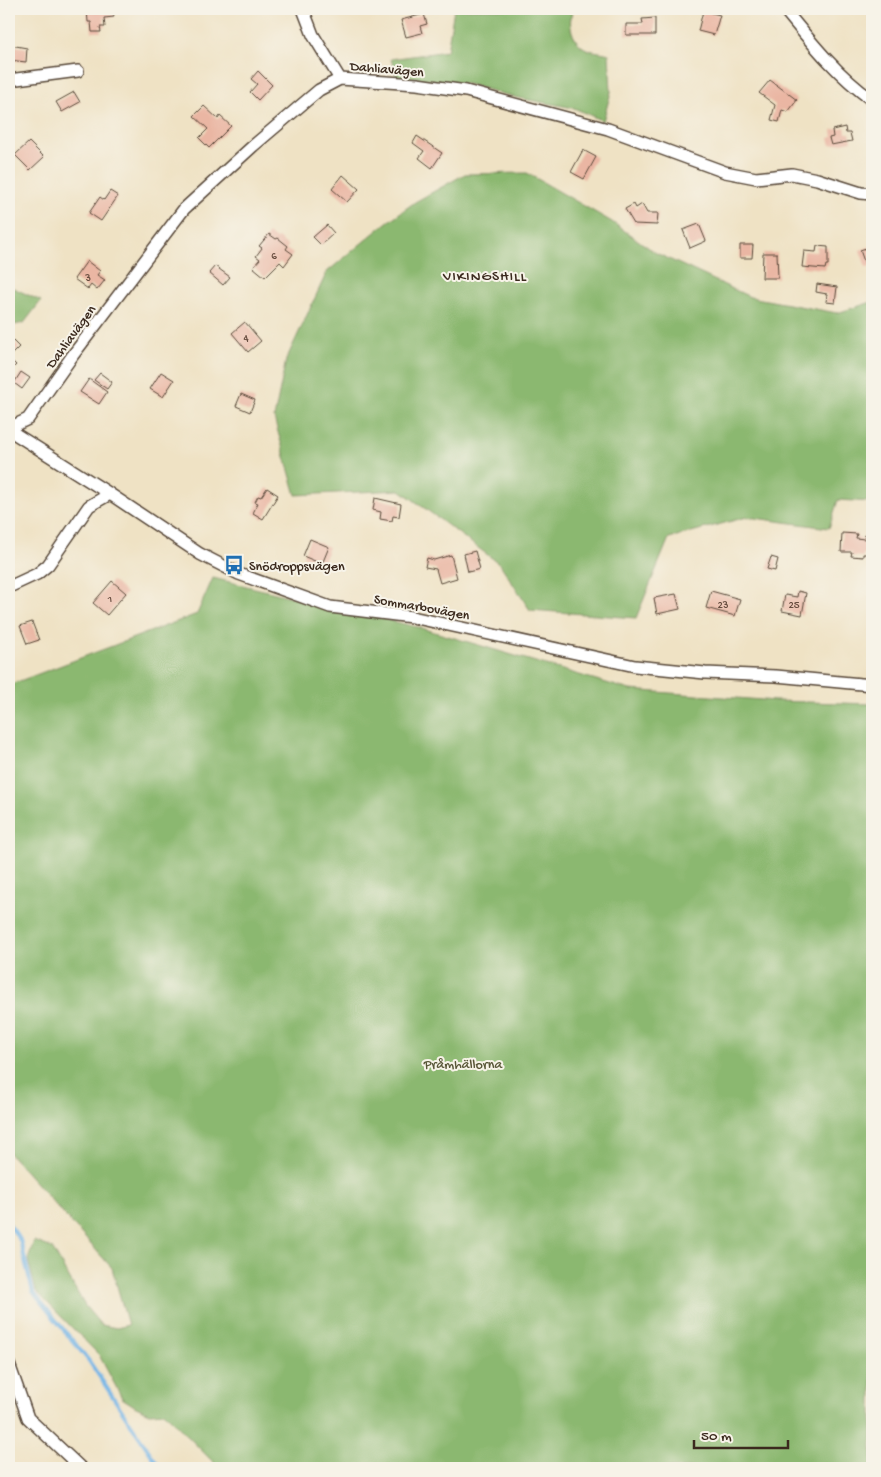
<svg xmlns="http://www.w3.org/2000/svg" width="881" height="1477" viewBox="0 0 881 1477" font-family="'Gochi Hand',sans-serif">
	<rect width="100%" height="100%" fill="#f7f3e8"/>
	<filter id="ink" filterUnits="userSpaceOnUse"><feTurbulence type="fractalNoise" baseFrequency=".02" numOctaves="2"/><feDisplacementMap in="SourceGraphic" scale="10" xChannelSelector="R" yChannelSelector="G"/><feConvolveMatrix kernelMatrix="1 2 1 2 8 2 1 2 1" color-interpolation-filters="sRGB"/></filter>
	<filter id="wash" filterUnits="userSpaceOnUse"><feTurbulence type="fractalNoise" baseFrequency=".0096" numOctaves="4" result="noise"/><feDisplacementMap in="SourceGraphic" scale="20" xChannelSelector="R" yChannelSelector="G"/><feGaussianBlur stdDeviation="1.12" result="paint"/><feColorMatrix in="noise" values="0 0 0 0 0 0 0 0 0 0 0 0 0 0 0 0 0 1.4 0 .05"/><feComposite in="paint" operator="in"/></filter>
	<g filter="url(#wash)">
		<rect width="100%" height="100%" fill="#efe2c4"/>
		<path fill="#8bb870" stroke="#637147" d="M 454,9 L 573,9 C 567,24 572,44 589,50 C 596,52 603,52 609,54 L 611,92 L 603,121 L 574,108 L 518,98 L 467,84 L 396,76 L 391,59 L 447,51 Z
			M 527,173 L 612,222 L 656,253 L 750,297 L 837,313 L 872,302 L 872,502 L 838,500 L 829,528 L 747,517 L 669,538 L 636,618 L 530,610 L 500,564 L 400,490 L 296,495 L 274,418 L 286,360 L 327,272 L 386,223 L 415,202 L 465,174 Z
			M 9,286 L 41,301 L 24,323 L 9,326 Z
			M 213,578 L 421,628 L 630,690 L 776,701 L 872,704 L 872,1468 L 219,1468 L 164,1412 L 150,1413 L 136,1407 L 122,1398 L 99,1355 L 36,1291 L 28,1260 L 34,1241 L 52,1248 L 85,1306 L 101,1325 L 117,1328 L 128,1325 L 112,1268 L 9,1153 L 9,685 L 197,614 Z"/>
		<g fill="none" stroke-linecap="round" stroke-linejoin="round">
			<path stroke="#71b3e6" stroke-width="4" d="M 9,1224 L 20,1240 L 33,1292 L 89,1361 L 160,1468"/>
		</g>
		<g id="blocks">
			<path fill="#eab6a3" d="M 87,9 L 113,9 L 114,17 L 104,18 L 105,27 L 100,27 L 101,32 L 92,32 L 91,22 L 88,22 Z
				M 703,11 L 720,15 L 714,35 L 698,31 Z
				M 424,14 L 427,24 L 420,26 L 422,33 L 406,37 L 401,20 Z
				M 655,18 L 655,35 L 626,35 L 626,24 L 643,24 L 642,19 Z
				M 10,45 L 27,48 L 26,62 L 9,60 Z
				M 258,71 L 272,85 L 258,100 L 250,92 L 257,84 L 251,79 Z
				M 770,80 L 797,100 L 788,112 L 782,110 L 779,122 L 771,120 L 775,105 L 759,93 Z
				M 74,92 L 80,102 L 62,112 L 56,102 Z
				M 204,106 L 218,119 L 220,116 L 231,126 L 209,148 L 199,138 L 208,129 L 194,116 Z
				M 845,127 L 846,133 L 850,133 L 852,141 L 831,145 L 829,138 L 833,137 L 832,130 Z
				M 417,136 L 442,153 L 432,168 L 419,158 L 424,151 L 413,143 Z
				M 29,142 L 44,157 L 30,170 L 15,155 Z
				M 583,150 L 596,157 L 584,179 L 571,172 Z
				M 343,175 L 359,189 L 347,202 L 332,189 Z
				M 110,191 L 118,196 L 101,221 L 89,213 L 100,197 L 104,200 Z
				M 634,204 L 636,208 L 642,204 L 647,213 L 658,213 L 657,225 L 634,224 L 625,209 Z
				M 699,224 L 706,241 L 690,248 L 683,230 Z
				M 327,225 L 334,233 L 321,245 L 313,237 Z
				M 269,234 L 276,239 L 278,238 L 288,246 L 286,249 L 293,254 L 284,266 L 280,262 L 265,277 L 253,267 L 260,259 L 256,256 L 262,248 L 259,246 Z
				M 740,245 L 753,245 L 752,258 L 740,258 Z
				M 817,246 L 828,247 L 828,265 L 826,265 L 825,269 L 802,267 L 804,251 L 816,252 Z
				M 872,246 L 872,272 L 870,266 L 866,267 L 860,250 Z
				M 763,253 L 777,253 L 778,278 L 762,278 Z
				M 87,261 L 100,271 L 97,275 L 105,280 L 97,290 L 91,285 L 88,289 L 74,279 Z
				M 215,266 L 230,277 L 223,285 L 209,273 Z
				M 817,284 L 837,287 L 835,303 L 826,302 L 827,294 L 816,292 Z
				M 245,322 L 261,341 L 248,352 L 232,333 Z
				M 9,337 L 19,347 L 9,357 Z
				M 9,358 L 16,365 L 9,372 Z
				M 21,372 L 30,378 L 22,389 L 14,383 Z
				M 161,372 L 174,380 L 163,397 L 150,389 Z
				M 100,373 L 112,382 L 107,389 L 94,380 Z
				M 89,379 L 107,392 L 99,404 L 80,392 Z
				M 241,394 L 255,400 L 250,412 L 236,406 Z
				M 267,488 L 278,495 L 263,519 L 253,513 L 258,503 L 255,502 L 258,496 L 261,497 Z
				M 375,498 L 401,504 L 399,517 L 393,516 L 392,521 L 380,519 L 381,512 L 373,510 Z
				M 842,533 L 857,534 L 856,538 L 864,539 L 865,535 L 872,535 L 872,554 L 863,554 L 863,557 L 851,556 L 852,552 L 841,552 Z
				M 310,539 L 329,547 L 322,564 L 303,556 Z
				M 475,551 L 480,569 L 468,572 L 464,554 Z
				M 451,555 L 457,578 L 440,583 L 436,569 L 425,567 L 427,558 L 434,560 Z
				M 771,557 L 778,559 L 775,571 L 767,569 Z
				M 112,581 L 126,593 L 107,615 L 93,603 Z
				M 711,591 L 740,599 L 735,616 L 706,608 Z
				M 798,591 L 806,593 L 802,615 L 782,611 L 785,595 L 797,597 Z
				M 676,594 L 680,609 L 657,614 L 654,598 Z
				M 32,622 L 39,640 L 27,644 L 20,626 Z"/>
		</g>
	</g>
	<g filter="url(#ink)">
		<use href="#blocks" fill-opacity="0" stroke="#564637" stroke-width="1"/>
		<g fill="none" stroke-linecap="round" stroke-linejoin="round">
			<defs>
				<path id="street" d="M 303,9 L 313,35 L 340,79
					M 784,9 C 811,42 837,75 872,100
					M 9,80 L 78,71
					M 9,428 L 28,419 L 73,355 L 184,209 L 253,146 L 319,90 L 340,79 L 417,84 L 466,91 L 608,129 L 725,172 L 756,178 L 792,174 L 817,179 L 861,193 L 872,194
					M 9,430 L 110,494 L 200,554 L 239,574 L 330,607 L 412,617 L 635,666 L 705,673 L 776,676 L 872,685
					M 9,587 L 37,574 L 48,565 L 89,506 L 110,494
					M 9,1364 L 28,1418 L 81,1468"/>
			</defs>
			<use href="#street" stroke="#564637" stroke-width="14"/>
			<use href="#street" stroke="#fff" stroke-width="11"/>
		</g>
	</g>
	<defs>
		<symbol id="bus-bare" viewBox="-9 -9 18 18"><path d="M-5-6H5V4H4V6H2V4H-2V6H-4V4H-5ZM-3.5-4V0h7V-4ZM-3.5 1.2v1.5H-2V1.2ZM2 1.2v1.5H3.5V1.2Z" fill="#1f6fb2" stroke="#f7f3e8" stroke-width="2.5" paint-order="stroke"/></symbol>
	</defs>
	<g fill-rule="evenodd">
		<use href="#bus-bare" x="220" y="551" width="28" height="28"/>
	</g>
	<g text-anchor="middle" stroke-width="4" stroke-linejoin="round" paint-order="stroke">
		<g font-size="11" fill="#674d3f">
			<text x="274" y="259">6</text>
			<text x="88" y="281">3</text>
			<text x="246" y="341">4</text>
			<text x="110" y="602">1</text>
			<text x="723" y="608">23</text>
			<text x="794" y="608">25</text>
		</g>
		<g font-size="14" fill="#3b2a1e" stroke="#f7f3e8">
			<text transform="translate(387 68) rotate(5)" y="5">Dahliavägen</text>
			<text transform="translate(70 336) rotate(-54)" y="5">Dahliavägen</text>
			<text transform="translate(422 606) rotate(10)" y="5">Sommarbovägen</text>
		</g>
		<g font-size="14" fill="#3b2a1e" stroke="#f7f3e8" text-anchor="start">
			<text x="249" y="570">Snödroppsvägen</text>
		</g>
		<g font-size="14" fill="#585637" stroke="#f7f3e8">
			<text x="463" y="1068">Pråmhällorna</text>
		</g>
		<g font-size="15" letter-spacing="1" fill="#3b2a1e" stroke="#f7f3e8">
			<text x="485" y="280">VIKINGSHILL</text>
		</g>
	</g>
	<rect width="881" height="1477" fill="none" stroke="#f7f3e8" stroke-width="30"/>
	<path d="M694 1440v8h94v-8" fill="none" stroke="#3b2a1e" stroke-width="2.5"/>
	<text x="701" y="1440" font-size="15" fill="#3b2a1e" stroke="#f7f3e8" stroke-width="4" paint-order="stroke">50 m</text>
</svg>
